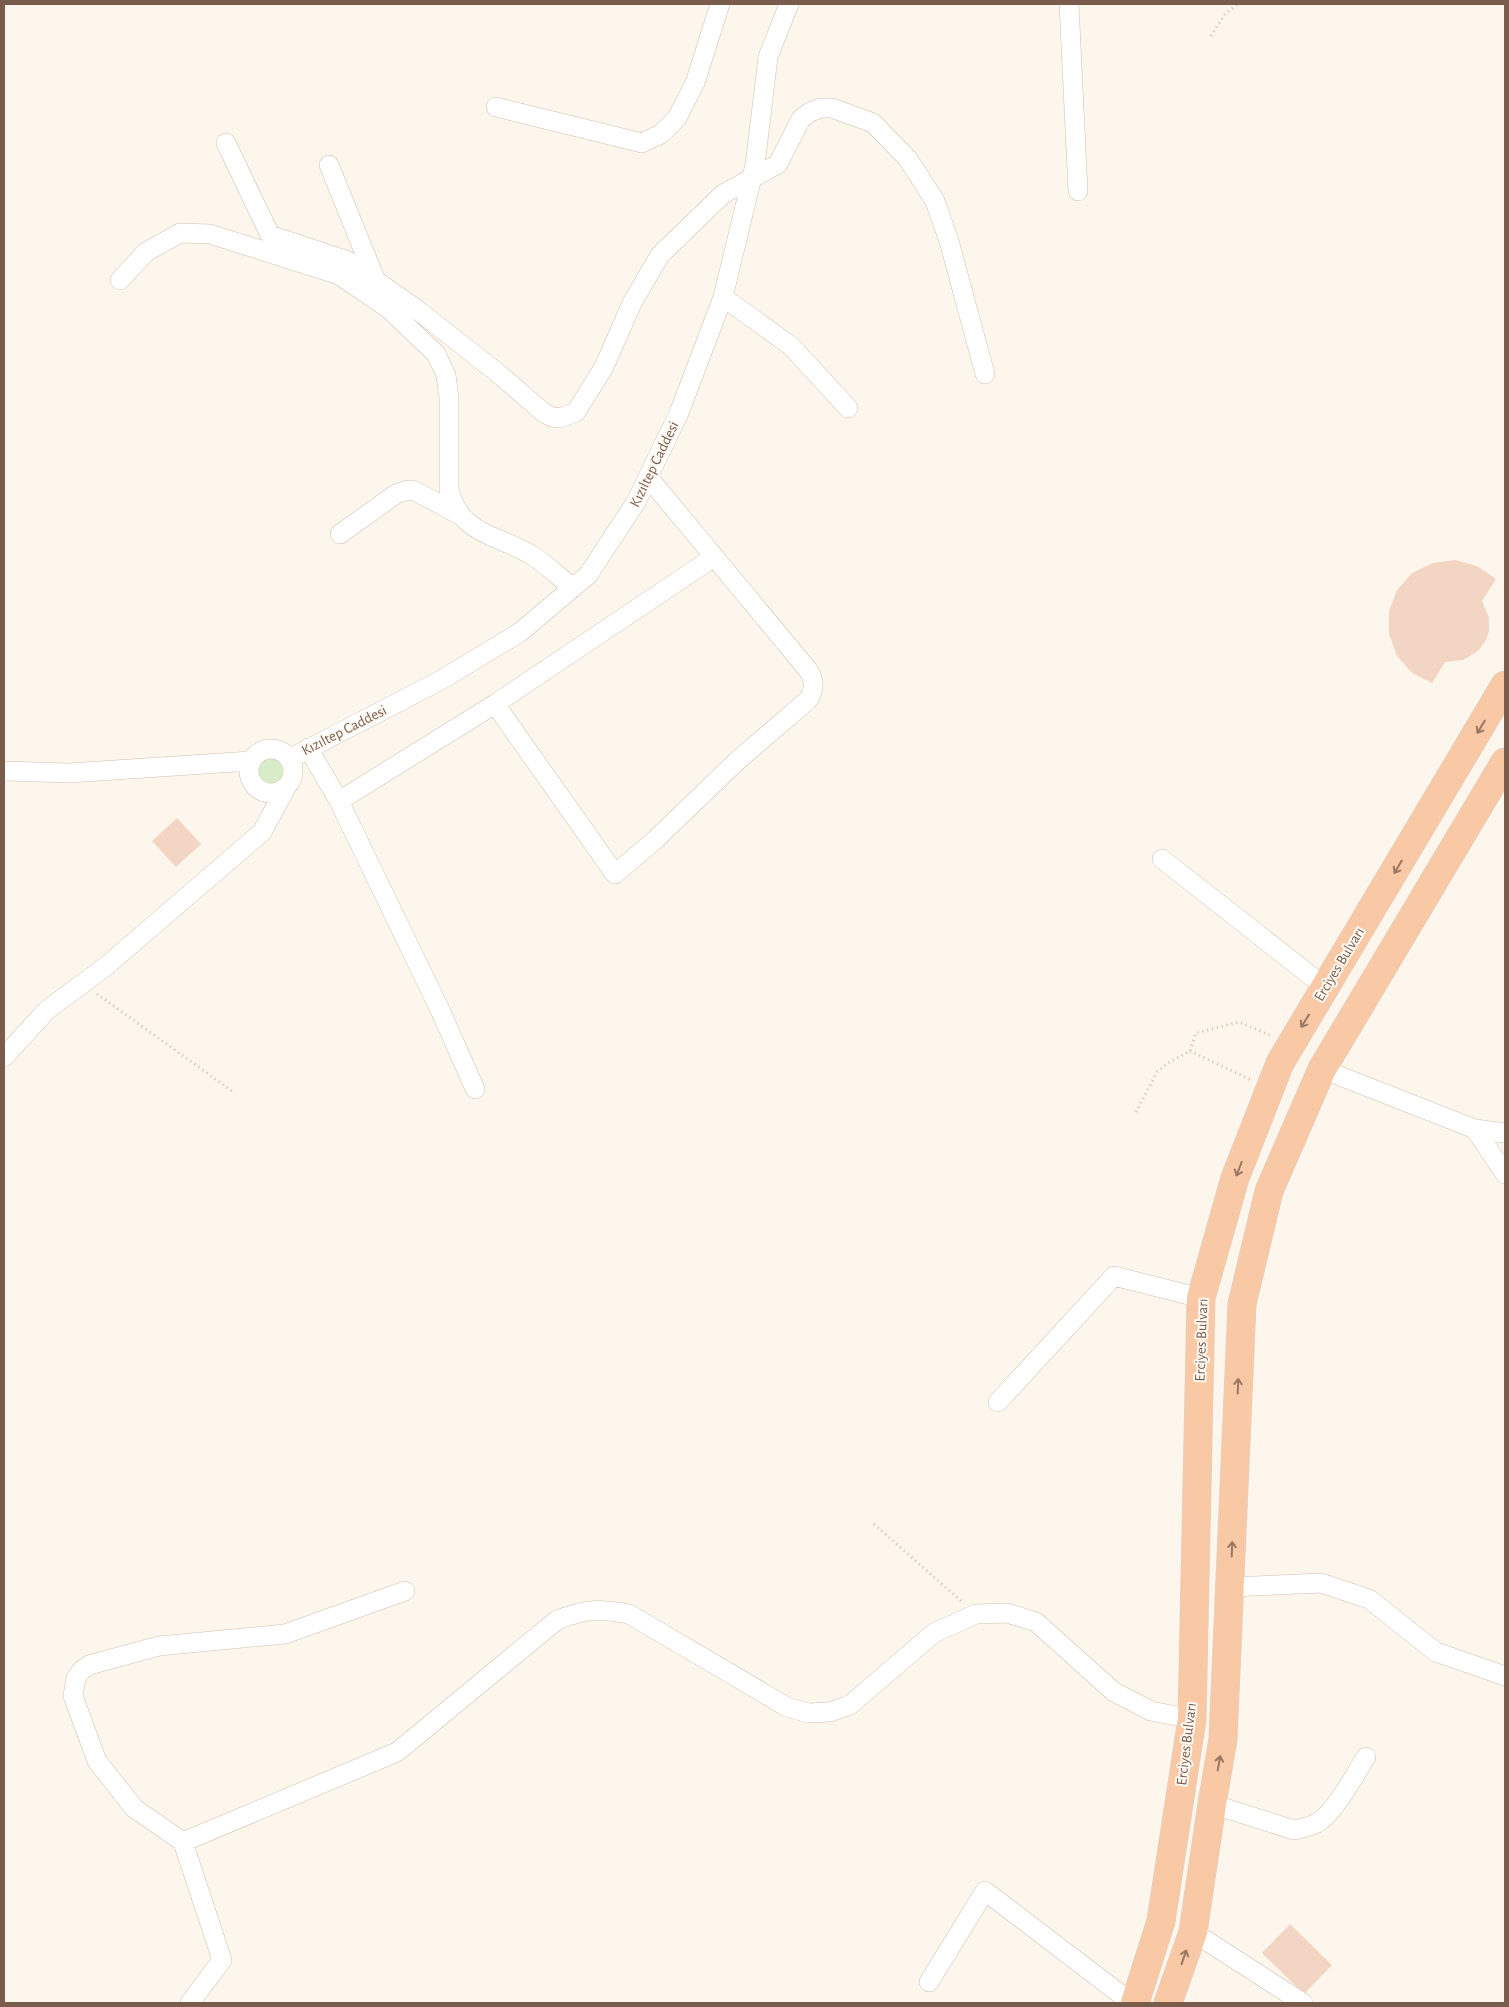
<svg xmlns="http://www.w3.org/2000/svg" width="1509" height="2007" viewBox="0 0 1509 2007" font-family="'Alegreya Sans',sans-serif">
	<rect width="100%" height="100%" fill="#fdf6ec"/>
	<path fill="#d8ecc9" d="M257 771a13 13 0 1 1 26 0a13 13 0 1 1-26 0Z"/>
	<path fill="#f3d5c3" d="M 1455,560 L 1477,566 L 1496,579 L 1482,601 L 1489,618 L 1489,631 L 1486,640 L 1478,651 L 1463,660 L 1445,662 L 1432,683 L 1412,673 L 1397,656 L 1389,634 L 1389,611 L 1397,590 L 1412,573 L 1433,563 Z
		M 177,818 L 201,844 L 176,867 L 152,841 Z
		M 1290,1924 L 1332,1965 L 1304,1994 L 1262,1953 Z"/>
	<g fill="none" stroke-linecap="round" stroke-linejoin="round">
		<defs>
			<path id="minor" d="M 1069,4 L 1078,191
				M 496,107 L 642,143 L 661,134 L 677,118 L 695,83 L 720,4
				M 226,143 L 270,235 L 348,261 L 415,308 L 499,374 L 544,413 L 552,417 L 560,418 L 576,412 L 604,367 L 632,303 L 660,255 L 723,194 L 778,164 L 801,119 L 810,112 L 821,108 L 832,108 L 873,123 L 908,159 L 935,201 L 949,241 L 985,374
				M 329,165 L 376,281
				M 120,280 L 146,252 L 180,233 L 210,234 L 339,275 L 389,309 L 436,354 L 446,375 L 449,398 L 449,489 C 460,534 494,534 530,554 C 545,563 559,577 573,588
				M 723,297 L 791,346 L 848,408
				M 340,534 L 396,494 L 408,490 L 415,491 L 460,515
				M 495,704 L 615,874 L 655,840 L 737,761 L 808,700 C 815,689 815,680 808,670 L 648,477
				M 308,748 L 339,801 L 441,1012 L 475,1089
				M249 771a22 22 0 1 1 44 0a22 22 0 1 1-44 0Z
				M 289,759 L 441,680 L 519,633 L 588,575 L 636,502 L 679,413 L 723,297 L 755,165 L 768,57 L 789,4
				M 4,771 L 69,773 L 251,761
				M 339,801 L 495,704 L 714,557
				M 1162,859 L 1325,987
				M 4,1057 L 47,1010 L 105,967 L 262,832 L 286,788
				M 1322,1069 L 1475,1129 L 1505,1133
				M 1475,1129 L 1505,1174
				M 998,1402 L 1114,1276 L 1201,1298
				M 1231,1587 L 1321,1583 L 1369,1599 L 1436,1652 L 1505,1676
				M 1212,1804 L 1294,1830 C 1303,1828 1310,1827 1317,1823 C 1334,1814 1355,1774 1366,1757
				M 183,1842 L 397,1752 L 557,1620 C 586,1609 598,1608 629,1614 L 787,1707 L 808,1713 L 830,1712 L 850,1705 L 934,1633 L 976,1614 L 1007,1613 L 1036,1622 L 1114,1692 L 1151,1711 L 1192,1719
				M 1193,1932 L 1303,2003
				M 929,1982 L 985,1891 L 1132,2003
				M 190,2003 L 222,1960 L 183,1842 L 134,1808 L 97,1761 L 73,1696 L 76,1678 L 81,1671 L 89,1665 L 159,1646 L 285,1634 L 405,1591"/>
			<path id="trunk" d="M 1135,2003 L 1161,1921 L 1192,1719 L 1201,1298 L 1235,1178 L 1280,1063 L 1505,685
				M 1168,2003 L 1193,1932 L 1212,1804 L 1223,1739 L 1242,1304 L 1269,1191 L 1322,1069 L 1505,762"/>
		</defs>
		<use href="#minor" stroke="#d1beb0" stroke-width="20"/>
		<use href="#trunk" stroke="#dad1cd" stroke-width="29"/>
		<path stroke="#d9b8a5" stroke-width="3" stroke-dasharray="1 4" stroke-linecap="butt" d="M 1211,36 L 1225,14 L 1238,4
			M 97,994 L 232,1091
			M 1190,1051 L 1251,1080
			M 1136,1112 L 1157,1072 L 1168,1063 L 1190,1051 L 1196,1033 L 1239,1022 L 1272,1036
			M 874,1524 L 961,1601"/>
		<use href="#minor" stroke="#fff" stroke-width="19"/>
		<use href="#trunk" stroke="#f9c8a4" stroke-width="28"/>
	</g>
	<defs><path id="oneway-shaft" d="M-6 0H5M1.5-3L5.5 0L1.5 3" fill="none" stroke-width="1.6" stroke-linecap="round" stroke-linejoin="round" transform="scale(1.25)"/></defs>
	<g stroke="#9a7763">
		<use href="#oneway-shaft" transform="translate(1481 727) rotate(121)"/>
		<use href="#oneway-shaft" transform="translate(1398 867) rotate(121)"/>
		<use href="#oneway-shaft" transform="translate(1305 1021) rotate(122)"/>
		<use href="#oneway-shaft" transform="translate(1239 1169) rotate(111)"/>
		<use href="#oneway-shaft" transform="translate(1238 1386) rotate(-88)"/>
		<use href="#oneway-shaft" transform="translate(1232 1549) rotate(-88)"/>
		<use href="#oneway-shaft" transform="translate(1219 1763) rotate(-80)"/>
		<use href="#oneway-shaft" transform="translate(1184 1957) rotate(-71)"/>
	</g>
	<g text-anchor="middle" stroke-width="4" stroke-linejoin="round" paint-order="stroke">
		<g font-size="15" fill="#7a5c4d" stroke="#fffaf3">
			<text transform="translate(654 464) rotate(-64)" y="5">Kızıltep Caddesi</text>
			<text transform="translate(344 730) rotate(-27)" y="5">Kızıltep Caddesi</text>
			<text transform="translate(1339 964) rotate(-59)" y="5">Erciyes Bulvarı</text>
			<text transform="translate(1201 1340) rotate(-88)" y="5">Erciyes Bulvarı</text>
			<text transform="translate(1186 1744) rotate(-83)" y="5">Erciyes Bulvarı</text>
		</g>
	</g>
	<rect width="1509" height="2007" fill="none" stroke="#7a5c4d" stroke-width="10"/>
</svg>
